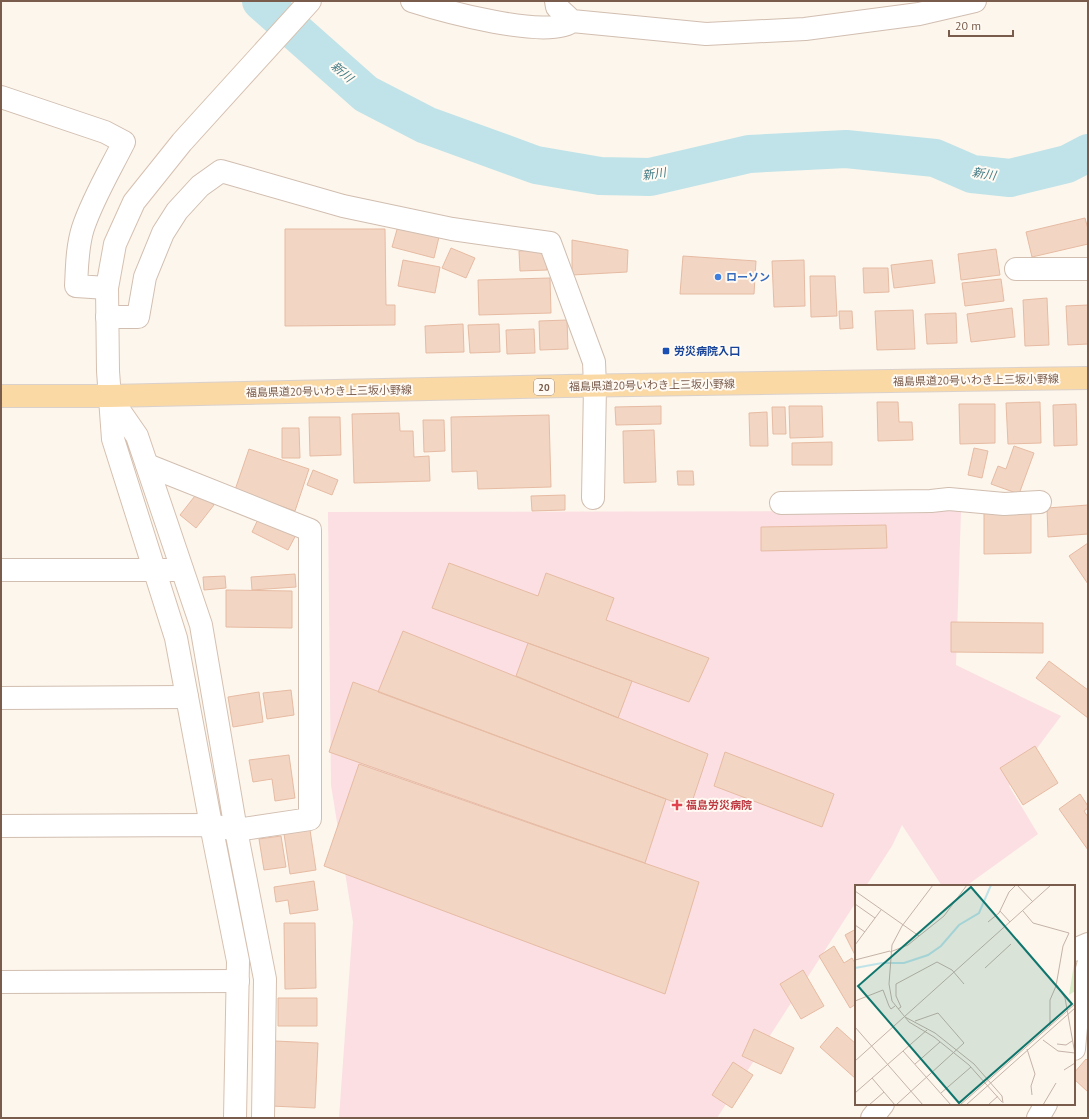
<svg xmlns="http://www.w3.org/2000/svg" width="1089" height="1119" viewBox="0 0 1089 1119" font-family="'PT Sans','Noto Sans JP',sans-serif">
	<rect width="100%" height="100%" fill="#fdf6ec"/>
	<path fill="#fbdfe3" d="M 961,511 L 956,665 L 1061,716 L 1009,786 L 1038,834 L 966,886 L 942,886 L 902,825 L 892,846 L 866,886 L 856,886 L 856,902 L 717,1118 L 339,1118 L 353,922 L 331,785 L 328,512 Z"/>
	<g fill="none" stroke-linecap="round" stroke-linejoin="round">
		<path stroke="#bfe3e8" stroke-width="38" d="M 261,1 L 366,94 L 426,125 L 536,165 L 600,176 L 650,177 L 749,154 L 846,149 L 935,158 L 972,174 L 1010,178 L 1067,164 L 1088,153"/>
	</g>
	<path fill="#f3d5c3" stroke="#e6bba3" d="M 1085,218 L 1088,229 L 1088,244 L 1032,257 L 1026,232 Z
		M 398,226 L 439,237 L 434,258 L 392,247 Z
		M 285,229 L 385,229 L 386,305 L 395,305 L 395,325 L 285,326 Z
		M 572,240 L 628,250 L 627,272 L 572,275 Z
		M 451,248 L 475,258 L 466,278 L 442,268 Z
		M 546,249 L 547,270 L 520,271 L 519,251 Z
		M 996,249 L 1000,275 L 961,280 L 958,254 Z
		M 683,256 L 756,261 L 754,294 L 680,294 Z
		M 403,260 L 440,267 L 435,293 L 398,286 Z
		M 804,260 L 805,306 L 774,307 L 772,261 Z
		M 932,260 L 935,283 L 894,288 L 891,265 Z
		M 863,268 L 888,268 L 889,292 L 864,293 Z
		M 810,276 L 835,276 L 837,316 L 811,317 Z
		M 550,278 L 551,313 L 479,315 L 478,280 Z
		M 1001,279 L 1004,301 L 965,306 L 962,283 Z
		M 1047,298 L 1049,345 L 1025,346 L 1023,300 Z
		M 1088,305 L 1088,344 L 1068,345 L 1066,306 Z
		M 1012,308 L 1015,337 L 971,342 L 967,314 Z
		M 913,310 L 915,349 L 877,350 L 875,311 Z
		M 839,311 L 852,311 L 853,328 L 840,329 Z
		M 956,313 L 957,343 L 927,344 L 925,314 Z
		M 567,320 L 568,349 L 540,350 L 539,321 Z
		M 463,324 L 464,352 L 426,353 L 425,326 Z
		M 499,324 L 500,352 L 470,353 L 468,325 Z
		M 534,329 L 535,353 L 507,354 L 506,330 Z
		M 877,402 L 898,402 L 899,422 L 912,422 L 913,440 L 878,441 Z
		M 1040,402 L 1041,443 L 1008,444 L 1006,403 Z
		M 959,404 L 995,404 L 995,443 L 960,444 Z
		M 1076,404 L 1077,445 L 1054,446 L 1053,405 Z
		M 661,406 L 661,424 L 616,425 L 615,407 Z
		M 789,406 L 822,406 L 823,437 L 790,438 Z
		M 772,407 L 785,407 L 786,434 L 773,434 Z
		M 767,412 L 768,446 L 750,446 L 749,413 Z
		M 399,413 L 400,431 L 413,431 L 414,457 L 429,456 L 430,481 L 354,483 L 352,414 Z
		M 549,415 L 551,487 L 478,489 L 477,471 L 452,472 L 451,417 Z
		M 309,417 L 340,417 L 341,455 L 310,456 Z
		M 423,420 L 444,420 L 445,451 L 424,452 Z
		M 282,428 L 299,428 L 300,458 L 282,458 Z
		M 654,430 L 656,482 L 624,483 L 623,431 Z
		M 832,442 L 832,465 L 792,465 L 792,443 Z
		M 1014,446 L 1034,453 L 1019,494 L 991,484 L 998,466 L 1006,469 Z
		M 974,448 L 988,451 L 982,478 L 968,475 Z
		M 249,449 L 309,469 L 295,511 L 235,490 Z
		M 313,470 L 338,480 L 332,495 L 307,485 Z
		M 677,471 L 693,471 L 694,485 L 678,485 Z
		M 198,492 L 214,505 L 196,528 L 180,515 Z
		M 565,495 L 565,510 L 532,511 L 531,496 Z
		M 1088,505 L 1088,534 L 1048,537 L 1047,508 Z
		M 984,512 L 1031,512 L 1031,553 L 984,554 Z
		M 260,515 L 297,533 L 288,550 L 252,532 Z
		M 886,525 L 887,548 L 761,551 L 761,527 Z
		M 1088,543 L 1088,584 L 1069,556 Z
		M 449,563 L 538,596 L 546,573 L 614,598 L 606,620 L 709,658 L 689,702 L 432,608 Z
		M 295,574 L 296,587 L 252,590 L 251,577 Z
		M 225,576 L 226,588 L 204,590 L 203,577 Z
		M 226,590 L 292,591 L 292,628 L 226,627 Z
		M 951,622 L 1043,623 L 1043,653 L 951,652 Z
		M 403,631 L 708,754 L 690,808 L 378,692 Z
		M 528,643 L 632,681 L 618,718 L 516,676 Z
		M 1049,661 L 1088,690 L 1088,718 L 1036,678 Z
		M 353,682 L 666,799 L 645,863 L 329,752 Z
		M 291,690 L 294,715 L 267,719 L 263,693 Z
		M 259,692 L 263,722 L 233,727 L 228,697 Z
		M 1035,746 L 1058,783 L 1023,805 L 1000,768 Z
		M 725,752 L 834,794 L 822,827 L 714,786 Z
		M 289,755 L 295,798 L 275,801 L 272,779 L 253,782 L 249,760 Z
		M 359,764 L 699,882 L 665,994 L 324,866 Z
		M 1080,794 L 1088,806 L 1088,808 L 1084,811 L 1088,817 L 1088,850 L 1059,809 Z
		M 310,830 L 316,870 L 290,874 L 284,834 Z
		M 281,836 L 286,867 L 264,870 L 259,839 Z
		M 314,881 L 318,910 L 290,914 L 288,900 L 276,902 L 274,887 Z
		M 284,923 L 315,923 L 316,988 L 285,989 Z
		M 856,929 L 856,957 L 845,935 Z
		M 834,946 L 844,963 L 852,958 L 856,965 L 856,1004 L 850,1008 L 819,956 Z
		M 803,970 L 824,1006 L 801,1019 L 780,984 Z
		M 278,998 L 317,998 L 317,1026 L 278,1026 Z
		M 837,1027 L 856,1044 L 856,1079 L 820,1047 Z
		M 754,1029 L 794,1048 L 781,1074 L 742,1056 Z
		M 275,1041 L 318,1043 L 315,1108 L 271,1106 Z
		M 1086,1059 L 1088,1061 L 1088,1092 L 1074,1079 L 1074,1073 Z
		M 733,1062 L 753,1075 L 732,1108 L 712,1095 Z"/>
	<g fill="none" stroke-linecap="round" stroke-linejoin="round">
		<defs>
			<path id="street" d="M 412,1 C 440,10 551,41 572,21
				M 556,1 L 557,7 L 572,21 L 706,34 L 805,29 L 919,14 L 975,1
				M 1,97 L 105,132 L 124,142 C 110,170 93,198 83,228 C 77,247 77,267 76,286 L 107,288
				M 1016,269 L 1088,269
				M 107,317 L 138,317 L 145,277 L 163,233 L 177,211 L 200,186 L 221,171 L 343,206 L 452,229 L 550,243 L 594,362 L 595,386 L 593,498
				M 781,503 L 931,501 L 949,499 L 1004,504 L 1040,502
				M 1,570 L 182,570
				M 1,698 L 187,697
				M 1,826 L 211,825 L 236,830 L 310,819 L 310,530 L 147,465
				M 1074,950 L 1088,944
				M 1,982 L 238,981
				M 1074,1049 L 1078,1006 L 1088,965
				M 872,1118 L 883,1104
				M 1038,1118 L 1046,1104"/>
			<path id="secondary" d="M 110,397 L 137,436 L 201,625 L 236,830 L 265,979 L 263,1118
				M 235,1118 L 238,961 L 211,825 L 176,638 L 113,439 L 108,371 L 107,288 L 115,244 L 134,202 L 182,142 L 310,1"/>
			<path id="primary" d="M 1,396 L 109,396 L 566,386 L 1088,378"/>
		</defs>
		<use href="#street" stroke="#d1beb0" stroke-width="24"/>
		<use href="#secondary" stroke="#d6c0b0" stroke-width="24"/>
		<use href="#primary" stroke="#dad1cd" stroke-width="24"/>
		<use href="#street" stroke="#fff" stroke-width="22"/>
		<use href="#secondary" stroke="#fff" stroke-width="22"/>
		<use href="#primary" stroke="#fbd9a5" stroke-width="22"/>
	</g>
	<circle fill="#3f7fe0" stroke="#fffaf3" stroke-width="1.5" cx="718" cy="277" r="4"/>
	<rect fill="#1a4fb4" stroke="#fffaf3" stroke-width="1.5" x="662" y="347" width="8" height="8" rx="2"/>
	<path fill="#e0444e" stroke="#fffaf3" stroke-width="1.5" d="M675 799h4v4h4v4h-4v4h-4v-4h-4v-4h4z"/>
	<g text-anchor="middle" stroke-width="4" stroke-linejoin="round" paint-order="stroke">
		<rect fill="#fffaf3" stroke="#a28b7f" stroke-width="1" x="534" y="379" width="20" height="16" rx="3"/>
		<g font-size="10" font-weight="bold" fill="#7a5c4d">
			<text x="544" y="391">20</text>
		</g>
		<g font-size="11" font-weight="bold" fill="#366cbe" stroke="#fffaf3" text-anchor="start">
			<text x="726" y="281">ローソン</text>
		</g>
		<g font-size="11" font-weight="bold" fill="#164399" stroke="#fffaf3" text-anchor="start">
			<text x="674" y="355">労災病院入口</text>
		</g>
		<g font-size="11" fill="#7a5c4d" stroke="#fffaf3">
			<text transform="translate(976 380) rotate(-1)" y="4">福島県道20号いわき上三坂小野線</text>
			<text transform="translate(652 385) rotate(-1)" y="4">福島県道20号いわき上三坂小野線</text>
			<text transform="translate(329 391) rotate(-1)" y="4">福島県道20号いわき上三坂小野線</text>
		</g>
		<g font-size="11" font-weight="bold" fill="#be3a42" stroke="#fffaf3" text-anchor="start">
			<text x="686" y="809">福島労災病院</text>
		</g>
		<g font-size="12" font-style="italic" fill="#437c86" stroke="#fffaf3">
			<text transform="translate(342 72) rotate(41)" y="4">新川</text>
			<text transform="translate(654 174) rotate(-8)" y="4">新川</text>
			<text transform="translate(984 174) rotate(9)" y="4">新川</text>
		</g>
	</g>
	<g transform="translate(855 885)">
		<rect width="220" height="220" fill="#fdf6ec"/>
		<path d="M 220,73 L 220,106 L 214,110 Z" fill="#d8ecc9"/>
		<path fill="none" stroke="#bfe3e8" stroke-width="2" d="M 0,83 L 27,78 L 49,78 L 73,70 L 86,61 L 104,40 L 124,28 L 136,0"/>
		<path fill="none" stroke="#c5b3a7" stroke-width="1" d="M 78,0 L 47,41 L 37,60 L 34,99 L 37,116 L 54,137 L 79,152 L 114,180 L 147,217M 162,0 L 178,17M 0,6 L 64,51 L 89,31 L 112,0M 0,19 L 20,33M 145,26 L 155,37M 168,26 L 178,38 L 214,48 L 208,61 L 201,101 L 195,115 L 195,141M 133,37 L 144,28 L 154,7 L 161,0M 0,40 L 10,47M 0,60 L 26,25M 35,67 L 53,60 L 64,51M 0,75 L 35,66M 130,83 L 156,59M 202,100 L 210,113 L 220,169M 0,116 L 28,105 L 34,121 L 36,124 L 40,121M 43,124 L 46,122 L 41,111 L 41,99 L 82,77 L 97,85 L 109,99M 50,132 L 80,148 L 119,179 L 147,211 L 148,218M 0,142 L 68,220M 188,155 L 203,166 L 220,168M 202,159 L 211,160 L 217,156M 172,164 L 180,189 L 176,201 L 177,210M 48,166 L 96,220M 0,176 L 196,0M 60,179 L 85,157M 209,185 L 220,178M 17,193 L 40,220M 0,208 L 72,145M 86,208 L 116,182M 14,220 L 29,207M 41,220 L 109,158 L 83,128 L 60,136M 105,220 L 220,119M 111,220 L 220,123M 133,220 L 143,211M 188,220 L 201,198"/>
		<path fill="#0f766e" fill-opacity="0.15" stroke="#0f766e" stroke-width="2" d="M 116,2 L 217,119 L 104,218 L 3,101 Z"/>
		<rect width="220" height="220" fill="none" stroke="#7a5c4d" stroke-width="2"/>
	</g>
	<rect width="1089" height="1119" fill="none" stroke="#7a5c4d" stroke-width="4"/>
	<path d="M949 30v6h64v-6" fill="none" stroke="#7a5c4d" stroke-width="2"/>
	<text x="955" y="30" font-size="12" fill="#7a5c4d" stroke="#fffaf3" stroke-width="3" paint-order="stroke">20 m</text>
</svg>
